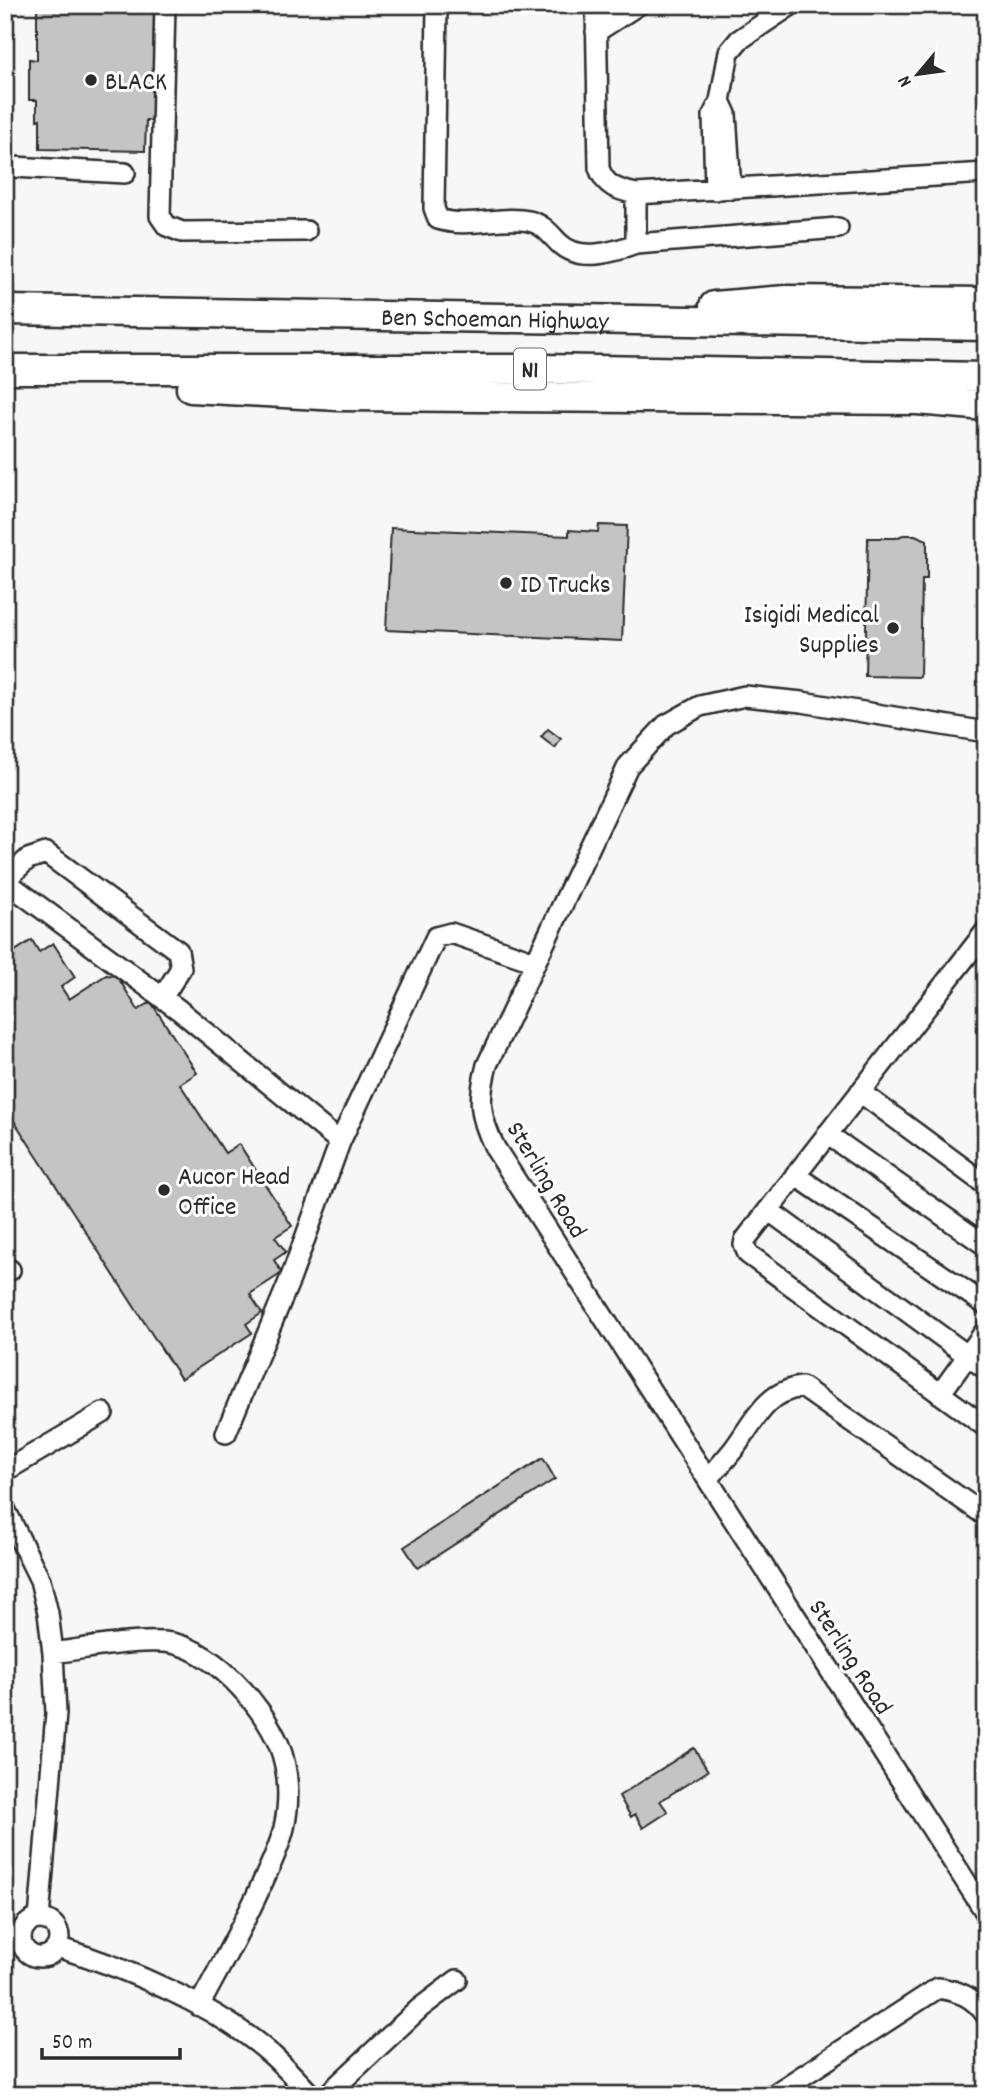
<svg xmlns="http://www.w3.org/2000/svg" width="991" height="2100" viewBox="0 0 991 2100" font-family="Dekko,sans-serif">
	<rect width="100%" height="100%" fill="#f7f7f7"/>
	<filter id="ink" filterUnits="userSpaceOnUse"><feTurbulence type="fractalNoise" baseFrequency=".0143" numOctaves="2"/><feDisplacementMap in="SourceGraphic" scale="14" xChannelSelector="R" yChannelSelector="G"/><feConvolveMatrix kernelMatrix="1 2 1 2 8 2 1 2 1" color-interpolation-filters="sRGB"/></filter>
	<g filter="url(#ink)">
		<path fill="#c4c4c4" stroke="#2b2b2b" stroke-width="2" d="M 37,5 L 154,5 L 153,121 L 146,120 L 145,151 L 40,149 L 40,119 L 37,120 L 37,100 L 29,100 L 29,59 L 37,60 Z
			M 599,525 L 627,526 L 622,641 L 386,630 L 391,528 L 569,536 L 569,530 L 598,532 Z
			M 903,535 L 915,535 L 927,540 L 927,579 L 922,579 L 920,677 L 865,676 L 868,538 L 896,538 Z
			M 548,729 L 561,739 L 555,748 L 541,737 Z
			M 32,940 L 39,952 L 53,943 L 75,977 L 61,987 L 69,999 L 106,975 L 117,976 L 138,1010 L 151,1002 L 197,1073 L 180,1084 L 225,1153 L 239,1144 L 292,1226 L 275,1237 L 286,1252 L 274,1260 L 282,1273 L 250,1294 L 262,1313 L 246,1324 L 252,1333 L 181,1379 L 5,1107 L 5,948 L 9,955 Z
			M 543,1458 L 555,1479 L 418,1568 L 404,1547 Z
			M 694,1748 L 708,1771 L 660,1801 L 668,1812 L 643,1828 L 635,1814 L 631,1817 L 619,1796 Z"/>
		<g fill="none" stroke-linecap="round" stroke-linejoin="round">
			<defs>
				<path id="minor" d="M 165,5 L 160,216 L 167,226 L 182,232 L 306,231
					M 437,5 L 434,208 L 438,219 C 468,229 501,215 529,221 C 543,224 550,234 559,243 C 579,263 614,252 636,244 L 838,228
					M 596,5 L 599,168 C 605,187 619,190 636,194 L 986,173
					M 596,32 L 638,5
					M 720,101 L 726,114 L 731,189
					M 5,164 L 13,167 L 125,173
					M 715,190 L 713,115 L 720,101 L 729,52 L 739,40 L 791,5
					M 636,244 L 636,194
					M 986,732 L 802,702 L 745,696 L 700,706 L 666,725 L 628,766 L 487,1065 C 478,1099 479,1116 495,1148 L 986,1913
					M 5,880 L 28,859 L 46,853 L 178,951 L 181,968 L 162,998
					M 5,881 L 179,1010 L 340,1142 L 436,937 L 451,933 L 535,962
					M 986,931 L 745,1240 L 744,1245 L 748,1254 L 986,1427
					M 860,1092 L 986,1185
					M 827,1134 L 986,1246
					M 795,1175 L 986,1305
					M 768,1210 L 986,1369
					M 5,1273 L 10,1270
					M 940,1394 L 986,1330
					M 226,1433 L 291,1277 L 340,1142
					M 5,1471 L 103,1413
					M 708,1479 C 716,1470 725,1460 733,1450 C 753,1424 765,1391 802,1387 L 986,1516
					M 5,1509 L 40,1580 L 48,1613 L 53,1653 L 56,1713 L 39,1919
					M 53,1653 C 89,1648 127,1640 164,1642 C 211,1646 262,1704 279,1745 C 289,1771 290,1801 284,1828 C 279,1849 269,1868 260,1888 C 242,1928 220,1967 199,2006
					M21 1938a19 19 0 1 1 38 0a19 19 0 1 1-38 0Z
					M 57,1947 C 127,1968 219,2007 273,2056 C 286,2068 299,2082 311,2095
					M 327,2095 L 420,2008 L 457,1980
					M 773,2095 L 938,1988 C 959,1991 974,1997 986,2015"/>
				<g id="highway">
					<path d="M 714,306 L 786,300 L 986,302"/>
					<path id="s1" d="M 5,310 C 332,314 659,321 986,326"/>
					<path d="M 5,369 L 543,369 L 986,377"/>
					<path d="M 191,388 L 339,396 L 917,400 L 986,406"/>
				</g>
			</defs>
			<use href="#minor" stroke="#2b2b2b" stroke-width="24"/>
			<use href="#highway" stroke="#2b2b2b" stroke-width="33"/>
			<use href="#minor" stroke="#fff" stroke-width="19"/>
			<use href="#highway" stroke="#fff" stroke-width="28"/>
		</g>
	</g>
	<g fill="#2b2b2b" stroke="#fff" stroke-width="2.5">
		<circle cx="91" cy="80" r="7"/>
		<circle cx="506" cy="583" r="7"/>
		<circle cx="893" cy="628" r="7"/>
		<circle cx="164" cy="1190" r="7"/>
	</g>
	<g text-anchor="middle" stroke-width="6" stroke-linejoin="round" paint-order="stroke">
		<rect fill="#fff" stroke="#6b6b6b" stroke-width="2" x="514" y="348.5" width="32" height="41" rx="5"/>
		<g font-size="24" font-weight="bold" fill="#2b2b2b">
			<text x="530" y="377">N1</text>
		</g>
		<g font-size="26" fill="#2b2b2b" stroke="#fff" text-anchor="start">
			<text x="105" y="89">BLACK</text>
			<text x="520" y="592">ID Trucks</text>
			<text x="879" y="622" text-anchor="end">Isigidi Medical<tspan x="879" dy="30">Supplies</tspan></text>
			<text x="178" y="1184">Aucor Head<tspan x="178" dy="30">Office</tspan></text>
		</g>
		<g font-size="26" fill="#2b2b2b" stroke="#fff">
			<text dy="9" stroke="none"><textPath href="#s1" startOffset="490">Ben Schoeman Highway</textPath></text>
			<text transform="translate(548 1179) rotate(59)" y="9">Sterling Road</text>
			<text transform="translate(852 1656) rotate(57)" y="9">Sterling Road</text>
		</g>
	</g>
	<rect width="991" height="2100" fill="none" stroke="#fff" stroke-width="28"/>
	<rect x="14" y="14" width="963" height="2072" fill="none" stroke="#2b2b2b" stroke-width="2.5" filter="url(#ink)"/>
	<g transform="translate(918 74) rotate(241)" stroke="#ffffff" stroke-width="5" paint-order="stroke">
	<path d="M0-5L12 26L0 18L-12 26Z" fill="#2b2b2b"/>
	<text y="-10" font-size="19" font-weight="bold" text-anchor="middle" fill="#2b2b2b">N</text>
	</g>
	<path d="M42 2048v10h138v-10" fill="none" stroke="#2b2b2b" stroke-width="3.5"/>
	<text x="52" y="2048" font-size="21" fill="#2b2b2b" stroke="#ffffff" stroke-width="5" paint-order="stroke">50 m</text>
</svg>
